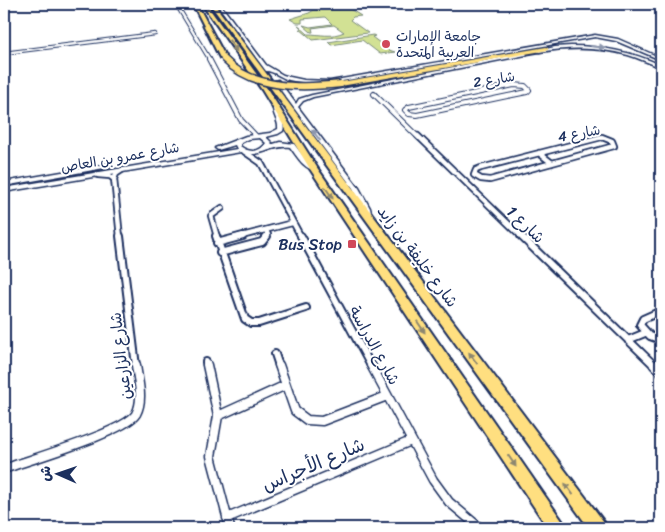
<svg xmlns="http://www.w3.org/2000/svg" width="665" height="532" viewBox="0 0 665 532" font-family="Sriracha,'Playpen Sans Arabic',sans-serif">
	<rect width="100%" height="100%" fill="#fff"/>
	<filter id="ink" filterUnits="userSpaceOnUse"><feTurbulence type="fractalNoise" baseFrequency=".02" numOctaves="2"/><feDisplacementMap in="SourceGraphic" scale="10" xChannelSelector="R" yChannelSelector="G"/><feConvolveMatrix kernelMatrix="1 2 1 2 8 2 1 2 1" color-interpolation-filters="sRGB"/></filter>
	<g filter="url(#ink)">
		<path fill="#d2e194" stroke="#768879" d="M 350,9 L 361,16 L 353,17 L 350,20 L 368,33 L 313,40 L 300,29 L 301,27 L 298,25 L 308,34 C 320,34 331,38 344,32 L 334,25 L 312,28 L 313,32 L 311,32 L 303,25 L 310,27 L 332,24 L 325,17 L 302,19 L 302,23 L 297,23 L 290,19 L 309,13 L 314,10 Z
			M 373,35 L 375,36 L 372,37 L 389,50 L 395,52 L 380,54 L 362,40 L 331,45 L 328,42 Z"/>
		<g fill="none" stroke-linecap="round" stroke-linejoin="round">
			<defs>
				<path id="street-far4" d="M 176,4 L 210,60
					M 4,53 L 155,34"/>
				<path id="street-far3" d="M 209,59 L 241,120 L 256,136
					M 514,85 L 525,86 L 529,90 L 527,92 L 417,115 L 409,114 L 405,110 L 409,107 Z
					M 374,94 L 419,138
					M 600,138 L 604,138"/>
				<path id="street-far2" d="M 418,136 L 522,237
					M 602,137 L 612,141 L 614,146 L 490,180 L 481,179 L 474,175 L 476,170 L 481,168 Z
					M 245,152 L 261,163 L 301,237
					M 539,153 L 552,163
					M 98,175 L 110,176 L 114,179
					M 120,237 L 114,179 L 116,174 L 122,170
					M 217,237 L 211,216 L 222,208
					M 238,237 L 292,223
					M 266,237 L 268,235 L 266,230"/>
				<path id="street-far1" d="M 120,236 L 136,366
					M 216,236 L 245,319 L 251,323 L 259,323 L 306,308
					M 301,236 L 371,366
					M 521,236 L 655,366
					M 217,243 L 243,236
					M 220,253 L 262,242 L 267,236
					M 661,311 L 643,319 L 640,325 L 650,336 L 661,340
					M 628,340 L 645,333
					M 275,354 L 279,366
					M 206,362 L 207,366"/>
				<path id="street" d="M 207,365 L 218,416 L 211,456 L 230,528
					M 279,365 L 295,411 L 307,420 L 322,421 L 387,396
					M 371,365 L 433,480 L 449,502 L 480,528
					M 654,365 L 661,372
					M 218,416 L 286,385
					M 4,469 C 28,460 125,432 136,414 C 144,399 138,381 136,365
					M 227,518 L 411,441"/>
				<path id="secondary" d="M 217,4 L 220,4 L 266,65 L 283,75 L 290,77 L 304,80 L 330,81 L 595,35 L 618,39 L 661,58 L 661,60 L 616,41 L 595,37 L 330,83 C 316,83 302,83 289,80 C 281,78 274,71 266,71 Z
					M 571,46 C 603,46 632,52 661,65 L 661,67 C 650,64 639,58 628,55 C 598,47 569,47 539,52 L 537,51 L 555,47 Z
					M 525,53 L 527,54 L 526,55 L 313,97 L 303,101 L 298,107 L 359,188 L 370,208 L 372,217 L 369,219 L 366,217 L 364,208 L 353,188 L 274,81 L 278,80 L 296,104 L 299,99 L 312,95 Z
					M 273,106 L 277,107 C 278,116 286,122 283,131 L 278,134 L 266,137 L 272,143 L 270,145 L 280,142 L 294,144 L 308,163 L 316,168 L 316,170 C 304,170 297,156 290,147 C 270,145 261,159 241,152 L 4,192 L 4,188 L 237,149 L 235,145 L 218,150 L 215,148 L 246,136 L 270,133 L 278,129 C 279,121 272,114 273,106 ZM 260,138 L 266,143 C 259,153 249,153 240,146 L 241,143 L 249,139 Z
					M 108,164 L 110,165 L 110,167 L 4,186 L 4,182 Z"/>
				<path id="highway" d="M 193,4 L 197,4 L 226,58 L 225,59 L 220,58 Z
					M 202,4 L 206,4 L 268,90 L 318,169 L 563,522 L 565,528 L 548,528 L 310,169 L 262,90 Z
					M 210,4 L 214,4 L 604,522 L 606,528 L 589,528 Z
					M 546,47 L 548,48 L 548,50 L 341,86 L 338,84 L 341,82 Z"/>
			</defs>
			<use href="#street-far4" stroke="#1b2f5e" stroke-width="4.5"/>
			<use href="#street-far3" stroke="#1b2f5e" stroke-width="6"/>
			<use href="#street-far2" stroke="#1b2f5e" stroke-width="8"/>
			<use href="#street-far1" stroke="#1b2f5e" stroke-width="10"/>
			<use href="#street" stroke="#1b2f5e" stroke-width="11"/>
			<use href="#secondary" stroke="#1b2f5e" stroke-width="3"/>
			<use href="#highway" stroke="#1b2f5e" stroke-width="4"/>
			<use href="#street-far4" stroke="#fff" stroke-width="2.5"/>
			<use href="#street-far3" stroke="#fff" stroke-width="4"/>
			<use href="#street-far2" stroke="#fff" stroke-width="4.5"/>
			<use href="#street-far1" stroke="#fff" stroke-width="6"/>
			<use href="#street" stroke="#fff" stroke-width="8"/>
			<use href="#secondary" fill="#fff" fill-rule="evenodd"/>
			<use href="#highway" fill="#ffdf80" fill-rule="evenodd"/>
			<defs>
				<path id="highway-bridge-far1" d="M 223,58 L 225,60"/>
				<path id="highway-bridge" d="M 224,59 C 253,90 302,88 341,84"/>
			</defs>
			<use href="#highway-bridge-far1" stroke="#1b2f5e" stroke-width="7" stroke-linecap="butt"/>
			<use href="#highway-bridge" stroke="#1b2f5e" stroke-width="9" stroke-linecap="butt"/>
			<use href="#highway-bridge-far1" stroke="#ffdf80" stroke-width="5"/>
			<use href="#highway-bridge" stroke="#ffdf80" stroke-width="6"/>
		</g>
		<defs><path id="oneway-solid" d="M-6-.8H1V-3.2L6.5 0L1 3.2V.8H-6Z" transform="scale(1.25)"/></defs>
		<g fill="#8d876f">
			<use href="#oneway-solid" transform="translate(233 46) rotate(56)"/>
			<use href="#oneway-solid" transform="translate(329 193) rotate(56)"/>
			<use href="#oneway-solid" transform="translate(421 327) rotate(56)"/>
			<use href="#oneway-solid" transform="translate(473 358) rotate(-126)"/>
			<use href="#oneway-solid" transform="translate(512 461) rotate(56)"/>
			<use href="#oneway-solid" transform="translate(569 489) rotate(-126)"/>
		</g>
		<g fill="#8d97ae">
			<use href="#oneway-solid" transform="translate(598 47) rotate(6)"/>
			<use href="#oneway-solid" transform="translate(316 135) rotate(-127)"/>
		</g>
	</g>
	<g fill="#d1495b" stroke="#fff" stroke-width="2">
		<circle cx="386" cy="44" r="5"/>
		<rect x="347" y="239" width="10" height="10" rx="2.5"/>
	</g>
	<g text-anchor="middle" stroke-width="4" stroke-linejoin="round" paint-order="stroke">
		<g font-size="14" fill="#1b2f5e" stroke="#fff" text-anchor="start">
			<text x="396" y="41">جامعة الإمارات<tspan x="396" dy="16">العربية المتحدة</tspan></text>
		</g>
		<g font-size="14" fill="#1b2f5e" stroke="#fff">
			<text transform="translate(494 79) rotate(-9)" y="5">شارع 2</text>
			<text transform="translate(579 133) rotate(-10)" y="5">شارع 4</text>
			<text transform="translate(120 157) rotate(-10)" y="5">شارع عمرو بن العاص</text>
		</g>
		<g font-size="16" fill="#1b2f5e" stroke="#fff">
			<text transform="translate(526 224) rotate(44)" y="6">شارع 1</text>
			<text transform="translate(418 256) rotate(53)" y="6">شارع خليفة بن زايد</text>
			<text transform="translate(375 345) rotate(61)" y="6">شارع الدراسة</text>
			<text transform="translate(120 356) rotate(-97)" y="6">شارع الزارعين</text>
		</g>
		<g font-size="16" fill="#1b2f5e" stroke="#fff" text-anchor="end">
			<text x="342" y="250">Bus Stop</text>
		</g>
		<g font-size="19" fill="#1b2f5e" stroke="#fff">
			<text transform="translate(313 464) rotate(-23)" y="7">شارع الأجراس</text>
		</g>
	</g>
	<rect width="665" height="532" fill="none" stroke="#fff" stroke-width="20"/>
	<rect x="10" y="10" width="645" height="512" fill="none" stroke="#1b2f5e" stroke-width="2" filter="url(#ink)"/>
	<g transform="translate(58 474) rotate(272)" stroke="#ffffff" stroke-width="4" paint-order="stroke">
	<path d="M0-4L9 19L0 12L-9 19Z" fill="#1b2f5e"/>
	<text y="-8" font-size="14" font-weight="bold" text-anchor="middle" fill="#1b2f5e">ش</text>
	</g>
</svg>
